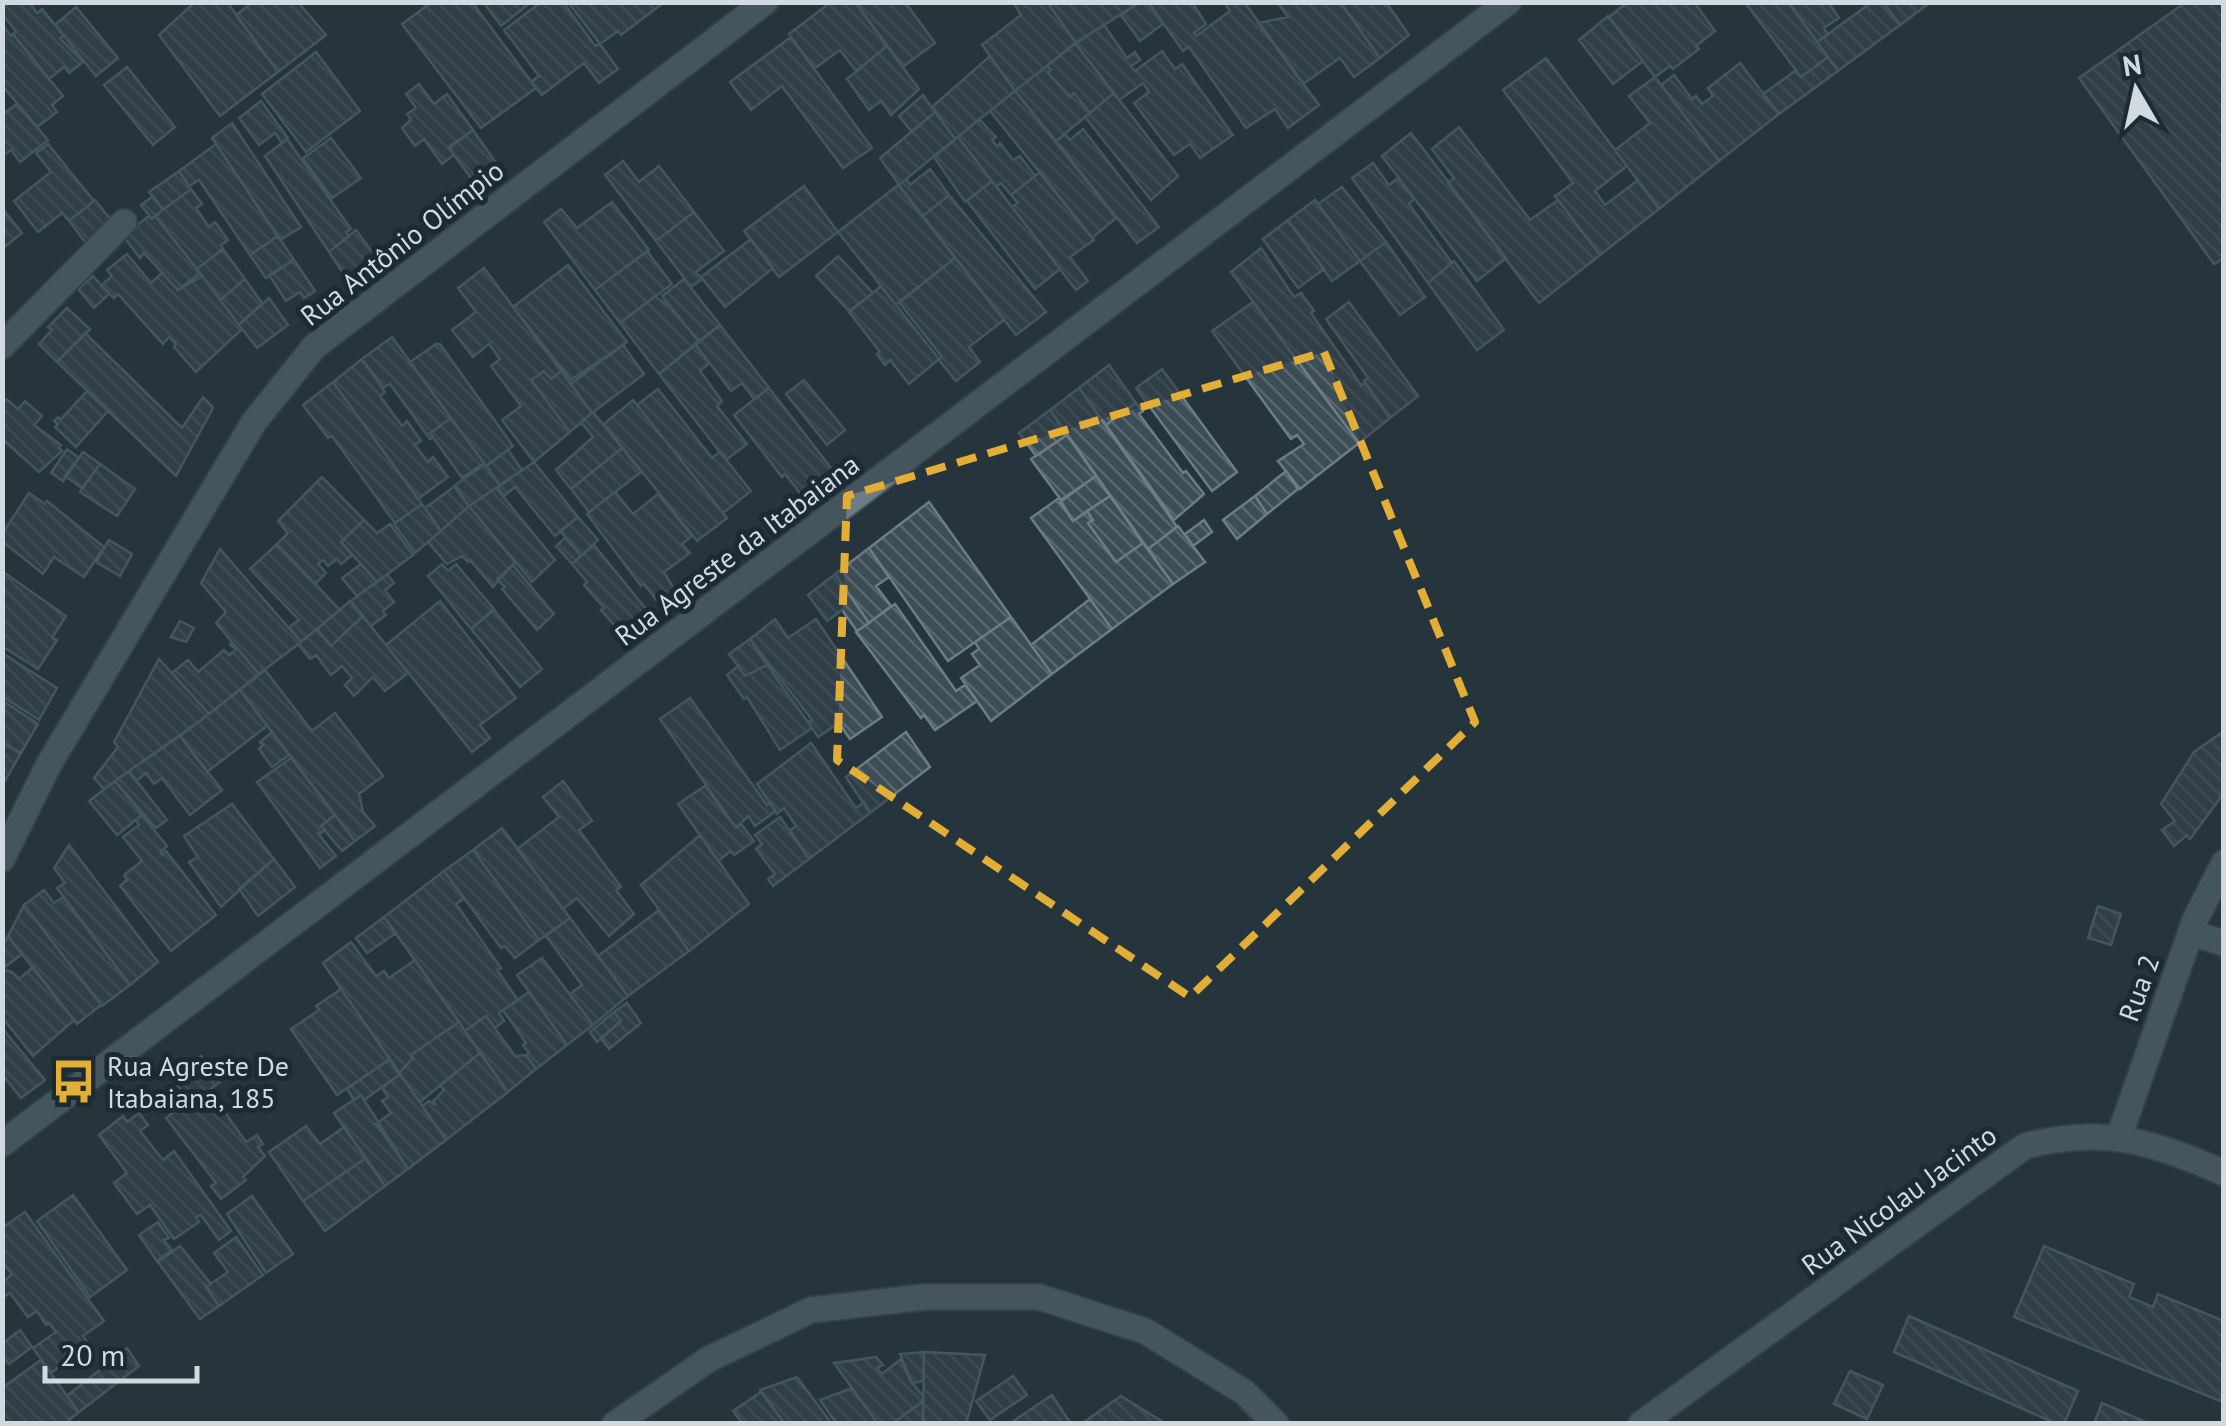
<svg xmlns="http://www.w3.org/2000/svg" width="2226" height="1426" viewBox="0 0 2226 1426" font-family="'PT Sans',sans-serif">
	<defs>
		<pattern id="building-back-hatch" width="6" height="6" patternUnits="userSpaceOnUse" patternTransform="scale(2.5)"><rect width="6" height="6" fill="#3d4d56"/><path d="M-1 5l2 2M0 0l6 6M5-1l2 2" fill="none" stroke="#58666e"/></pattern>
	</defs>
	<rect width="100%" height="100%" fill="#26353d"/>
	<path fill="url(#building-back-hatch)" stroke="#6c7d86" stroke-width="2.5" d="M 2,2 L 29,2 L 37,13 L 42,9 L 64,36 L 60,38 L 83,62 L 69,73 L 64,67 L 49,79 L 13,34 L 16,31 L 2,14 Z
		M 195,2 L 227,2 L 278,72 L 220,116 L 159,35 Z
		M 253,2 L 298,2 L 326,35 L 278,72 L 236,15 Z
		M 432,2 L 472,2 L 536,88 L 481,128 L 402,24 Z
		M 483,2 L 531,2 L 501,26 Z
		M 541,2 L 563,2 L 595,46 L 600,44 L 618,69 L 599,83 L 584,63 L 542,95 L 531,82 L 539,76 L 504,30 Z
		M 568,2 L 661,2 L 662,4 L 621,35 L 618,31 L 600,44 Z
		M 831,2 L 855,2 L 887,46 L 856,71 L 840,50 L 814,69 L 789,34 Z
		M 855,2 L 905,2 L 935,43 L 903,67 Z
		M 1047,2 L 1140,2 L 1076,43 Z
		M 1047,2 L 1076,43 L 1015,91 L 982,45 L 1021,15 L 1013,2 Z
		M 1140,2 L 1148,2 L 1163,24 L 1140,41 L 1121,15 Z
		M 1148,2 L 1192,2 L 1206,24 L 1194,33 L 1196,36 L 1230,11 L 1224,2 L 1244,2 L 1319,105 L 1288,128 L 1275,109 L 1246,128 L 1189,47 L 1183,51 Z
		M 1277,2 L 1340,2 L 1380,58 L 1354,77 L 1340,58 L 1303,84 L 1258,23 L 1288,17 Z
		M 1340,2 L 1386,2 L 1409,35 L 1380,58 Z
		M 1628,2 L 1694,2 L 1715,31 L 1696,46 L 1699,49 L 1673,69 L 1670,66 L 1655,77 L 1609,17 Z
		M 1745,2 L 1788,2 L 1828,57 L 1801,77 Z
		M 1788,2 L 1828,2 L 1839,18 L 1824,28 L 1828,35 L 1817,42 Z
		M 1872,2 L 1883,2 L 1900,25 L 1838,71 L 1817,42 Z
		M 1883,2 L 1931,2 L 1900,25 Z
		M 2186,2 L 2224,2 L 2224,258 L 2214,264 L 2079,78 Z
		M 76,7 L 118,58 L 96,76 L 55,25 Z
		M 1608,16 L 1643,61 L 1613,84 L 1579,40 Z
		M 2,25 L 11,36 L 13,34 L 63,96 L 52,105 L 57,112 L 37,127 L 2,85 Z
		M 1104,25 L 1127,58 L 1135,52 L 1140,60 L 1131,66 L 1135,71 L 1162,51 L 1175,69 L 1182,64 L 1233,135 L 1200,158 L 1190,144 L 1174,155 L 1134,103 L 1149,92 L 1143,83 L 1119,100 L 1075,43 Z
		M 791,37 L 872,148 L 843,168 L 782,86 L 751,110 L 730,82 Z
		M 1075,43 L 1114,93 L 1090,113 L 1074,93 L 1070,97 L 1048,73 L 1051,70 L 1047,66 Z
		M 887,46 L 919,89 L 891,115 L 881,101 L 869,110 L 847,79 Z
		M 316,52 L 360,111 L 306,152 L 262,94 Z
		M 990,56 L 1015,91 L 955,139 L 932,107 Z
		M 1828,57 L 1838,71 L 1779,114 L 1763,94 L 1795,71 L 1801,77 Z
		M 1546,58 L 1627,166 L 1595,191 L 1605,205 L 1638,180 L 1659,209 L 1600,255 L 1555,196 L 1573,183 L 1503,90 Z
		M 1740,63 L 1779,114 L 1719,161 L 1661,85 L 1674,75 L 1692,99 L 1696,96 L 1702,104 L 1713,96 L 1708,88 Z
		M 1047,66 L 1051,70 L 1048,73 L 1070,97 L 1074,93 L 1090,113 L 1056,141 L 1015,91 Z
		M 127,67 L 175,127 L 153,145 L 104,85 Z
		M 1655,77 L 1719,161 L 1659,209 L 1615,150 L 1650,123 L 1629,96 Z
		M 419,84 L 434,104 L 447,94 L 473,130 L 449,147 L 454,155 L 442,164 L 424,139 L 415,146 L 402,128 L 411,120 L 407,114 L 416,108 L 406,94 Z
		M 1015,91 L 1116,218 L 1092,238 L 990,111 Z
		M 1114,93 L 1178,176 L 1151,200 L 1085,117 Z
		M 923,95 L 935,112 L 912,132 L 899,116 Z
		M 261,101 L 288,138 L 282,143 L 275,133 L 259,145 L 239,118 Z
		M 17,104 L 48,140 L 20,162 L 11,150 L 2,156 L 2,115 Z
		M 935,112 L 955,139 L 899,185 L 880,158 Z
		M 979,119 L 996,137 L 992,140 L 997,147 L 1000,143 L 1013,160 L 1020,156 L 1035,176 L 1011,195 L 1001,183 L 996,187 L 958,137 Z
		M 232,123 L 301,227 L 280,240 L 212,138 Z
		M 1459,127 L 1530,220 L 1558,200 L 1600,255 L 1539,303 L 1448,183 L 1454,178 L 1432,149 Z
		M 1083,129 L 1159,227 L 1137,243 L 1056,141 L 1065,134 L 1070,140 Z
		M 473,130 L 496,163 L 473,181 L 449,148 Z
		M 1411,133 L 1506,258 L 1477,281 L 1382,156 Z
		M 958,137 L 992,181 L 965,202 L 934,157 Z
		M 331,138 L 361,178 L 332,198 L 303,158 Z
		M 287,139 L 351,229 L 346,232 L 349,236 L 329,252 L 265,156 Z
		M 48,144 L 94,201 L 69,221 L 62,213 L 38,232 L 14,201 L 51,172 L 36,153 Z
		M 216,144 L 278,236 L 250,255 L 199,180 L 189,186 L 179,171 Z
		M 623,161 L 639,182 L 659,166 L 694,212 L 656,241 L 605,175 Z
		M 1373,163 L 1389,185 L 1398,178 L 1414,199 L 1409,204 L 1452,263 L 1428,283 L 1352,178 Z
		M 930,169 L 949,195 L 923,216 L 899,185 L 906,179 L 910,185 Z
		M 179,171 L 191,189 L 163,210 L 149,192 Z
		M 1040,172 L 1094,240 L 1070,257 L 1088,281 L 1076,290 L 1012,207 L 1018,203 L 1011,195 Z
		M 992,181 L 1060,269 L 1035,289 L 967,201 Z
		M 898,185 L 955,258 L 896,305 L 838,232 Z
		M 804,186 L 838,232 L 779,277 L 744,231 Z
		M 1342,187 L 1386,242 L 1360,261 L 1318,204 Z
		M 191,189 L 202,204 L 196,208 L 209,227 L 215,222 L 228,240 L 221,245 L 223,249 L 197,269 L 155,216 Z
		M 949,195 L 1046,312 L 1016,335 L 923,216 Z
		M 153,196 L 163,210 L 152,219 L 141,205 Z
		M 95,200 L 110,219 L 86,243 L 69,221 Z
		M 1315,200 L 1360,261 L 1332,281 L 1288,220 Z
		M 612,202 L 649,250 L 595,290 L 544,222 L 561,209 L 577,228 Z
		M 2,208 L 22,233 L 2,249 Z
		M 694,212 L 724,251 L 696,272 L 702,279 L 691,287 L 656,241 Z
		M 149,216 L 152,219 L 155,216 L 200,273 L 178,290 L 144,253 L 140,258 L 123,236 Z
		M 1288,220 L 1324,269 L 1298,288 L 1263,239 Z
		M 356,230 L 375,256 L 347,279 L 329,252 Z
		M 278,236 L 294,260 L 266,278 L 250,255 Z
		M 751,239 L 773,268 L 725,307 L 701,277 Z
		M 1386,242 L 1425,297 L 1400,315 L 1360,261 Z
		M 1261,248 L 1294,297 L 1301,293 L 1314,311 L 1311,313 L 1361,385 L 1365,383 L 1390,418 L 1359,443 L 1231,272 Z
		M 223,249 L 245,279 L 220,300 L 197,269 Z
		M 647,251 L 672,284 L 620,323 L 595,290 Z
		M 127,254 L 151,283 L 162,273 L 178,290 L 202,276 L 242,329 L 196,372 L 174,347 L 176,344 L 169,337 L 163,344 L 118,294 L 114,298 L 101,286 L 112,276 L 107,270 Z
		M 838,256 L 873,293 L 849,311 L 816,276 Z
		M 955,258 L 1004,320 L 969,347 L 980,362 L 956,381 L 939,360 L 942,357 L 899,302 Z
		M 294,260 L 315,291 L 304,298 L 300,292 L 286,301 L 269,275 Z
		M 1454,261 L 1504,330 L 1477,350 L 1428,283 Z
		M 568,265 L 627,342 L 571,380 L 513,307 Z
		M 484,268 L 561,371 L 551,379 L 544,371 L 531,380 L 570,432 L 534,462 L 502,420 L 521,406 L 491,366 L 500,359 L 489,344 L 473,357 L 452,330 L 476,312 L 458,288 Z
		M 93,276 L 109,294 L 94,308 L 78,289 Z
		M 245,279 L 262,303 L 239,325 L 220,300 Z
		M 684,279 L 720,325 L 699,342 L 662,296 Z
		M 881,286 L 939,359 L 909,384 L 890,360 L 885,365 L 877,354 L 880,352 L 849,312 Z
		M 655,296 L 665,304 L 667,302 L 699,342 L 659,374 L 620,323 Z
		M 269,298 L 288,325 L 257,348 L 239,325 Z
		M 1253,302 L 1359,443 L 1300,489 L 1278,461 L 1304,444 L 1297,435 L 1291,439 L 1212,331 Z
		M 1349,302 L 1418,396 L 1390,418 L 1364,381 L 1368,378 L 1326,319 Z
		M 67,308 L 90,329 L 57,362 L 39,344 L 52,330 L 48,327 Z
		M 720,325 L 769,388 L 754,399 L 742,383 L 731,391 L 695,344 Z
		M 85,333 L 182,428 L 203,397 L 213,408 L 176,476 L 57,362 Z
		M 392,337 L 451,418 L 430,433 L 433,437 L 430,439 L 390,384 L 383,388 L 362,359 Z
		M 436,344 L 440,344 L 513,446 L 486,466 L 410,362 Z
		M 695,344 L 709,363 L 700,371 L 722,401 L 717,406 L 747,444 L 726,460 L 659,374 Z
		M 623,345 L 644,374 L 592,413 L 571,384 Z
		M 362,359 L 385,392 L 380,396 L 402,426 L 407,421 L 421,441 L 415,445 L 428,462 L 433,457 L 448,477 L 418,499 L 333,382 Z
		M 1109,365 L 1136,403 L 1106,425 L 1079,388 Z
		M 1162,369 L 1237,472 L 1212,491 L 1136,388 Z
		M 544,371 L 551,379 L 561,371 L 592,413 L 570,432 L 531,380 Z
		M 804,380 L 845,430 L 827,445 L 786,394 Z
		M 333,382 L 422,504 L 395,523 L 332,436 L 328,438 L 303,405 Z
		M 769,388 L 835,473 L 803,497 L 785,474 L 782,477 L 734,415 Z
		M 1079,388 L 1177,527 L 1148,549 L 1050,410 Z
		M 658,389 L 712,458 L 720,452 L 751,491 L 723,513 L 637,405 Z
		M 87,391 L 108,411 L 76,447 L 55,427 L 58,424 L 54,421 L 58,417 L 61,419 Z
		M 6,399 L 18,409 L 25,401 L 42,416 L 34,425 L 61,445 L 59,448 L 62,451 L 39,472 L 2,439 L 2,402 Z
		M 633,400 L 727,518 L 697,541 L 604,424 Z
		M 1136,403 L 1143,411 L 1139,414 L 1183,473 L 1186,471 L 1204,494 L 1174,520 L 1106,425 Z
		M 1050,410 L 1067,435 L 1036,456 L 1019,433 Z
		M 593,412 L 622,448 L 571,489 L 556,470 L 593,437 L 581,422 Z
		M 451,418 L 484,463 L 462,478 L 430,433 Z
		M 1067,435 L 1096,476 L 1061,500 L 1031,459 Z
		M 622,448 L 641,472 L 589,512 L 571,489 Z
		M 67,449 L 79,458 L 63,481 L 51,473 Z
		M 508,450 L 522,470 L 500,485 L 486,466 Z
		M 83,452 L 100,464 L 82,488 L 65,476 Z
		M 534,462 L 578,517 L 555,536 L 515,487 L 504,496 L 498,487 Z
		M 100,464 L 135,489 L 117,516 L 80,492 Z
		M 485,464 L 500,485 L 469,506 L 454,486 Z
		M 1286,471 L 1298,489 L 1267,514 L 1255,496 Z
		M 1096,476 L 1110,496 L 1073,521 L 1060,502 Z
		M 322,477 L 364,520 L 341,542 L 352,555 L 341,564 L 337,559 L 328,566 L 323,560 L 318,564 L 326,573 L 315,584 L 277,544 L 288,533 L 278,521 Z
		M 455,486 L 469,506 L 441,531 L 425,508 Z
		M 496,488 L 555,560 L 532,582 L 469,506 Z
		M 615,492 L 633,514 L 658,494 L 692,536 L 682,544 L 690,553 L 664,572 L 677,594 L 661,606 L 644,584 L 641,586 L 587,514 Z
		M 29,493 L 45,504 L 47,501 L 104,547 L 84,577 L 54,557 L 43,574 L 2,541 L 2,534 Z
		M 1110,496 L 1143,543 L 1116,562 L 1088,523 L 1093,520 L 1087,511 Z
		M 1255,496 L 1267,514 L 1237,539 L 1223,520 Z
		M 1059,498 L 1073,521 L 1087,511 L 1093,520 L 1088,523 L 1116,562 L 1143,543 L 1173,584 L 1112,629 L 1031,518 Z
		M 929,502 L 1011,617 L 948,661 L 869,548 Z
		M 422,504 L 441,531 L 415,553 L 394,524 Z
		M 469,506 L 515,562 L 493,587 L 470,560 L 468,562 L 462,556 L 447,564 L 428,542 Z
		M 578,517 L 598,540 L 581,556 L 560,531 Z
		M 364,520 L 377,533 L 390,524 L 413,555 L 377,582 L 341,542 Z
		M 1204,520 L 1212,532 L 1193,546 L 1185,534 Z
		M 1178,526 L 1205,562 L 1173,584 L 1148,549 Z
		M 565,538 L 581,556 L 572,564 L 556,546 Z
		M 109,540 L 132,554 L 120,576 L 96,562 Z
		M 277,544 L 340,610 L 301,642 L 289,627 L 299,620 L 250,569 Z
		M 594,545 L 651,615 L 623,635 L 601,610 L 604,608 L 584,585 L 587,582 L 572,564 Z
		M 869,548 L 889,577 L 876,586 L 891,606 L 869,623 L 835,574 Z
		M 220,549 L 301,642 L 259,674 L 216,623 L 226,612 L 201,583 Z
		M 361,564 L 377,582 L 357,596 L 342,578 Z
		M 442,564 L 448,571 L 456,564 L 494,609 L 471,629 L 428,576 Z
		M 513,565 L 554,614 L 537,630 L 502,589 L 505,587 L 497,579 Z
		M 2,571 L 66,616 L 52,638 L 57,640 L 38,669 L 2,646 Z
		M 387,574 L 394,583 L 385,590 L 394,602 L 383,611 L 386,615 L 371,626 L 351,601 Z
		M 835,574 L 869,623 L 857,631 L 842,610 L 827,621 L 808,595 Z
		M 1090,599 L 1112,629 L 1052,674 L 1031,645 Z
		M 350,601 L 363,616 L 331,646 L 317,629 Z
		M 440,601 L 516,698 L 480,725 L 490,738 L 472,752 L 386,645 Z
		M 895,604 L 956,691 L 965,685 L 977,701 L 935,730 L 924,715 L 921,718 L 856,632 Z
		M 494,610 L 542,669 L 520,687 L 471,629 Z
		M 363,616 L 408,673 L 385,691 L 373,677 L 354,696 L 345,685 L 352,678 L 342,666 L 331,675 L 316,655 L 310,659 L 298,644 L 317,629 L 331,646 Z
		M 1011,617 L 1052,674 L 991,721 L 961,678 L 980,665 L 972,654 L 979,649 L 975,642 Z
		M 775,619 L 788,638 L 816,619 L 882,717 L 850,739 L 839,723 L 818,737 L 808,722 L 812,720 L 750,639 Z
		M 180,621 L 194,628 L 186,642 L 171,637 Z
		M 750,639 L 767,665 L 745,676 L 729,654 Z
		M 232,642 L 259,674 L 209,714 L 172,673 L 188,660 L 198,672 L 224,650 L 229,655 L 236,650 L 230,644 Z
		M 2,653 L 57,688 L 39,720 L 2,696 Z
		M 159,659 L 209,714 L 104,789 L 94,778 L 118,747 L 114,742 Z
		M 767,665 L 812,728 L 780,750 L 747,697 L 744,699 L 727,675 L 738,666 L 745,676 Z
		M 265,670 L 312,731 L 335,713 L 383,776 L 359,794 L 363,812 L 375,826 L 355,841 L 240,690 Z
		M 240,690 L 267,726 L 207,772 L 180,736 Z
		M 690,698 L 767,805 L 770,803 L 776,811 L 755,826 L 748,816 L 736,828 L 660,719 Z
		M 6,703 L 38,724 L 21,753 L 2,743 L 2,709 Z
		M 2224,731 L 2224,793 L 2190,839 L 2187,835 L 2174,846 L 2162,830 L 2175,821 L 2161,804 L 2194,752 Z
		M 272,732 L 289,755 L 272,767 L 259,749 L 263,745 L 260,742 Z
		M 906,732 L 930,767 L 870,813 L 846,777 Z
		M 180,736 L 222,790 L 190,815 L 162,778 L 154,784 L 146,773 L 136,781 L 129,771 Z
		M 2,743 L 21,753 L 2,786 Z
		M 811,743 L 856,808 L 864,802 L 870,813 L 809,859 L 790,830 L 796,826 L 784,808 L 777,814 L 757,784 Z
		M 291,758 L 335,815 L 321,826 L 325,830 L 320,834 L 317,832 L 336,856 L 320,868 L 257,782 Z
		M 129,771 L 167,820 L 156,828 L 115,781 Z
		M 115,781 L 142,815 L 117,835 L 89,801 Z
		M 563,781 L 592,821 L 579,830 L 621,887 L 616,890 L 634,914 L 609,936 L 577,898 L 563,909 L 517,849 L 559,817 L 543,797 Z
		M 705,786 L 736,828 L 741,824 L 754,841 L 734,855 L 731,851 L 718,861 L 678,804 Z
		M 232,804 L 274,859 L 221,907 L 189,862 L 198,857 L 184,836 Z
		M 142,815 L 167,846 L 160,852 L 162,855 L 166,851 L 216,915 L 171,951 L 120,886 L 127,880 L 124,875 L 142,861 L 123,837 L 139,825 L 136,820 Z
		M 335,815 L 355,841 L 342,851 L 321,826 Z
		M 780,817 L 809,859 L 773,886 L 768,879 L 775,874 L 756,849 L 762,844 L 755,835 Z
		M 502,828 L 570,918 L 539,940 L 473,850 Z
		M 700,835 L 749,904 L 689,951 L 641,885 Z
		M 69,845 L 158,962 L 130,985 L 57,888 L 65,883 L 54,868 Z
		M 473,850 L 539,940 L 515,958 L 505,946 L 501,948 L 444,871 Z
		M 274,859 L 295,887 L 258,916 L 239,889 Z
		M 444,871 L 464,898 L 456,904 L 501,968 L 497,970 L 518,1000 L 499,1013 L 504,1021 L 495,1028 L 486,1016 L 465,1031 L 384,917 Z
		M 44,890 L 54,903 L 63,897 L 130,985 L 102,1006 L 24,905 Z
		M 24,905 L 101,1005 L 77,1024 L 10,939 L 9,934 Z
		M 2098,906 L 2121,914 L 2111,945 L 2088,938 Z
		M 659,910 L 689,951 L 628,996 L 598,956 Z
		M 384,917 L 396,933 L 367,953 L 356,938 Z
		M 570,918 L 628,996 L 593,1025 L 570,994 L 582,985 L 546,936 Z
		M 8,936 L 22,954 L 5,967 L 2,947 Z
		M 351,942 L 376,976 L 384,971 L 389,978 L 415,960 L 459,1022 L 411,1055 L 413,1058 L 399,1073 L 323,963 Z
		M 542,958 L 593,1025 L 567,1045 L 517,975 Z
		M 33,967 L 74,1020 L 33,1056 L 2,1017 L 2,969 L 12,972 L 19,979 Z
		M 341,989 L 390,1059 L 337,1095 L 291,1029 L 319,1010 L 316,1006 Z
		M 529,992 L 567,1045 L 536,1069 L 526,1055 L 529,1053 L 523,1045 L 526,1043 L 503,1010 Z
		M 627,1003 L 641,1023 L 609,1049 L 601,1038 L 621,1021 L 614,1012 Z
		M 614,1012 L 621,1021 L 597,1042 L 590,1032 Z
		M 486,1016 L 515,1056 L 526,1055 L 536,1069 L 508,1092 L 465,1031 Z
		M 459,1022 L 480,1053 L 420,1102 L 399,1073 L 413,1058 L 411,1055 Z
		M 2,1028 L 45,1080 L 21,1098 L 2,1074 Z
		M 480,1053 L 508,1092 L 446,1140 L 422,1106 L 429,1101 L 436,1105 L 433,1101 L 444,1090 L 440,1085 Z
		M 201,1056 L 220,1082 L 209,1090 L 246,1142 L 257,1135 L 263,1144 L 258,1147 L 265,1156 L 243,1177 L 246,1180 L 221,1199 L 211,1186 L 216,1183 L 166,1118 L 189,1100 L 172,1079 Z
		M 390,1059 L 400,1074 L 364,1100 L 361,1095 L 354,1100 L 347,1089 Z
		M 400,1074 L 446,1140 L 408,1169 L 376,1124 L 391,1113 L 382,1101 L 388,1097 L 382,1088 Z
		M 361,1095 L 408,1169 L 385,1186 L 334,1113 Z
		M 139,1113 L 148,1125 L 140,1131 L 163,1160 L 174,1151 L 231,1231 L 219,1240 L 201,1215 L 196,1217 L 199,1222 L 174,1239 L 150,1205 L 137,1214 L 114,1183 L 127,1173 L 99,1135 L 123,1116 L 127,1122 Z
		M 306,1126 L 320,1144 L 344,1127 L 366,1158 L 303,1201 L 269,1152 Z
		M 366,1158 L 385,1186 L 325,1231 L 303,1201 Z
		M 73,1195 L 127,1270 L 90,1297 L 37,1221 Z
		M 252,1196 L 293,1254 L 266,1273 L 227,1214 Z
		M 25,1212 L 104,1321 L 83,1336 L 89,1344 L 51,1373 L 33,1348 L 56,1332 L 49,1323 L 46,1325 L 37,1311 L 28,1317 L 10,1293 L 2,1298 L 2,1277 L 5,1280 L 12,1274 L 2,1262 L 2,1228 Z
		M 158,1222 L 169,1238 L 164,1240 L 172,1250 L 157,1261 L 139,1235 Z
		M 236,1237 L 263,1275 L 219,1306 L 206,1287 L 228,1272 L 214,1253 Z
		M 180,1246 L 211,1284 L 206,1287 L 219,1306 L 200,1319 L 158,1262 Z
		M 2044,1246 L 2134,1284 L 2129,1297 L 2153,1307 L 2158,1294 L 2224,1321 L 2224,1394 L 2220,1401 L 2014,1317 Z
		M 1909,1316 L 2078,1391 L 2064,1424 L 2057,1424 L 1894,1352 Z
		M 20,1330 L 32,1347 L 9,1364 L 2,1356 L 2,1344 Z
		M 127,1348 L 139,1366 L 79,1412 L 67,1396 Z
		M 924,1352 L 985,1355 L 966,1424 L 923,1424 Z
		M 924,1352 L 923,1381 L 912,1383 L 900,1354 Z
		M 876,1357 L 883,1365 L 877,1368 L 882,1374 L 901,1359 L 910,1380 L 923,1396 L 923,1401 L 892,1424 L 878,1424 L 834,1363 Z
		M 41,1360 L 79,1412 L 64,1424 L 2,1424 L 2,1388 Z
		M 1850,1371 L 1883,1385 L 1867,1419 L 1834,1404 Z
		M 1013,1376 L 1027,1395 L 990,1420 L 976,1401 Z
		M 797,1377 L 832,1424 L 785,1424 L 760,1390 Z
		M 852,1388 L 878,1424 L 837,1424 L 820,1400 Z
		M 761,1392 L 785,1424 L 743,1424 L 733,1411 Z
		M 1052,1395 L 1071,1424 L 1009,1424 Z
		M 1121,1396 L 1166,1424 L 1081,1424 Z
		M 923,1401 L 923,1424 L 892,1424 Z
		M 2102,1403 L 2150,1424 L 2094,1424 Z"/>
	<g fill="none" stroke-linecap="round" stroke-linejoin="round">
		<defs>
			<path id="minor" d="M 2,346 L 124,222
				M 2,859 L 49,764 L 254,422 L 314,347 L 765,2
				M 2191,933 L 2224,943
				M 2119,1137 L 2195,920 L 2224,863
				M 2,1144 L 1508,2
				M 615,1424 L 709,1359 L 811,1310 L 924,1297 L 1039,1297 L 1145,1331 L 1244,1392 L 1276,1424
				M 1641,1424 L 2025,1146 C 2104,1126 2151,1141 2224,1173"/>
		</defs>
		<use href="#minor" stroke="#455159" stroke-width="29"/>
		<use href="#minor" stroke="#6c7d87" stroke-width="25"/>
	</g>
	<path d="M0 0H2226V1426H0ZM 1324,352 L 1475,722 L 1190,997 L 837,760 L 847,496 Z" fill="#26353d" fill-opacity=".55" fill-rule="evenodd"/>
	<path fill="none" stroke="#e3ae35" stroke-width="8" stroke-dasharray="20 12" stroke-linejoin="round" d="M 1324,352 L 1475,722 L 1190,997 L 837,760 L 847,496 Z"/>
	<defs>
		<symbol id="bus-bare" viewBox="-9 -9 18 18"><path d="M-5-6H5V4H4V6H2V4H-2V6H-4V4H-5ZM-3.5-4V0h7V-4ZM-3.5 1.2v1.5H-2V1.2ZM2 1.2v1.5H3.5V1.2Z" fill="#e3ae35" stroke="#1c2b33" stroke-width="2.5" paint-order="stroke"/></symbol>
	</defs>
	<g fill-rule="evenodd">
		<use href="#bus-bare" x="42" y="1050" width="63" height="63"/>
	</g>
	<g text-anchor="middle" stroke-width="10" stroke-linejoin="round" paint-order="stroke">
		<g font-size="28" fill="#d1dae0" stroke="#1c2b33">
			<text transform="translate(402 243) rotate(-38)" y="10">Rua Antônio Olímpio</text>
			<text transform="translate(737 550) rotate(-37)" y="10">Rua Agreste da Itabaiana</text>
			<text transform="translate(2139 988) rotate(-70)" y="10">Rua 2</text>
			<text transform="translate(1899 1200) rotate(-36)" y="10">Rua Nicolau Jacinto</text>
		</g>
		<g font-size="28" fill="#d1dae0" stroke="#1c2b33" text-anchor="start">
			<text x="107" y="1076">Rua Agreste De<tspan x="107" dy="32">Itabaiana, 185</tspan></text>
		</g>
	</g>
	<rect width="2226" height="1426" fill="none" stroke="#d1dae0" stroke-width="10"/>
	<g transform="translate(2136 90) rotate(351)" stroke="#1c2b33" stroke-width="8" paint-order="stroke">
	<path d="M0-8L18 38L0 25L-18 38Z" fill="#d1dae0"/>
	<text y="-15" font-size="28" font-weight="bold" text-anchor="middle" fill="#d1dae0">N</text>
	</g>
	<path d="M45 1366v15h152v-15" fill="none" stroke="#d1dae0" stroke-width="5"/>
	<text x="60" y="1366" font-size="30" fill="#d1dae0" stroke="#1c2b33" stroke-width="8" paint-order="stroke">20 m</text>
</svg>
